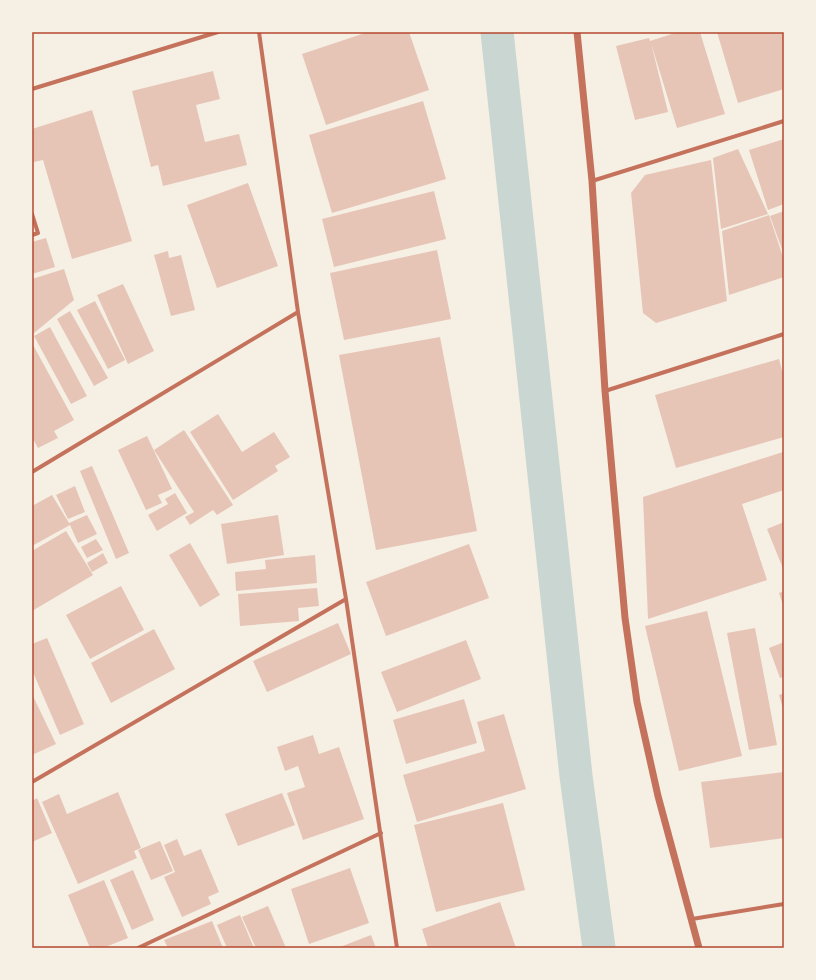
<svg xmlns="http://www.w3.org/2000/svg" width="816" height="980" viewBox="0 0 816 980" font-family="'Sofia Sans Condensed',sans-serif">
	<rect width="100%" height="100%" fill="#f6efe4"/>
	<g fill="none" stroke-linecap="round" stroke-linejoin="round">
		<path stroke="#c9d6d2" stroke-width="33" d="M 497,32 L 576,776 L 599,948"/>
	</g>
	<path fill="#e6c5b7" d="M 368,32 L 409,32 L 429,90 L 326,125 L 302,54 Z
		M 678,32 L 700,32 L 725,114 L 677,128 L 651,43 L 668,112 L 635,120 L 616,46 L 649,38 L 650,41 Z
		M 717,32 L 784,32 L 784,89 L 738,103 Z
		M 213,71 L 220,99 L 196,105 L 205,142 L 239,134 L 247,165 L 163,186 L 158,165 L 151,167 L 132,91 Z
		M 423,101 L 446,179 L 332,213 L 309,135 Z
		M 92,110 L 132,241 L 72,259 L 43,160 L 34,162 L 32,156 L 32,129 Z
		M 784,139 L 784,204 L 768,210 L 749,150 Z
		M 738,149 L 768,214 L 721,229 L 713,158 Z
		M 711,160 L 727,301 L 656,323 L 643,313 L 631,193 L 645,175 Z
		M 248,183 L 278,266 L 217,288 L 187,205 Z
		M 434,191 L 446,239 L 334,267 L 322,219 Z
		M 784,211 L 784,255 L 770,216 Z
		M 769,215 L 784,260 L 784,277 L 729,295 L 722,231 Z
		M 46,238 L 55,267 L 32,274 L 32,242 Z
		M 437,250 L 451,319 L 344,340 L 330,273 Z
		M 168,251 L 169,258 L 181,255 L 195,310 L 171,316 L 154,255 Z
		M 64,269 L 74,300 L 34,333 L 32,324 L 32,279 Z
		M 123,284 L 154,351 L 128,364 L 97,295 Z
		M 95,301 L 125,360 L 108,369 L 77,310 Z
		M 70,311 L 108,378 L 94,386 L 57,319 Z
		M 50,327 L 87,396 L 71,404 L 34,336 Z
		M 440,337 L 477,531 L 376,550 L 339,355 Z
		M 32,343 L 74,420 L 54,431 L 58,438 L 38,448 L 32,437 Z
		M 779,359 L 784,378 L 784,437 L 676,468 L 655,395 Z
		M 218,414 L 242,452 L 274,432 L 290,457 L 275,466 L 278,471 L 233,500 L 190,432 Z
		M 184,430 L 233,505 L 217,515 L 213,510 L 190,525 L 185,517 L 194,512 L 154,450 Z
		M 147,436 L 172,489 L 158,495 L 162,503 L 146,510 L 118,450 Z
		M 783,452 L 784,456 L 784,490 L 742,504 L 767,580 L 648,619 L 643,497 Z
		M 92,466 L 129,553 L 116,559 L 80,471 Z
		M 75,486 L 85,512 L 68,519 L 56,495 Z
		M 175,493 L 187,513 L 157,531 L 148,515 L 168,504 L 165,499 Z
		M 52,495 L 69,523 L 87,515 L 97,534 L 78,543 L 70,525 L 32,546 L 32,506 Z
		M 278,515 L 284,555 L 227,564 L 221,524 Z
		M 784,522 L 784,571 L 767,529 Z
		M 66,531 L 93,575 L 32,611 L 32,551 Z
		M 96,539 L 103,550 L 87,558 L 81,547 Z
		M 190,543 L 220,595 L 200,607 L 169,555 Z
		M 469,544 L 489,598 L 386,636 L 366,582 Z
		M 103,553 L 108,563 L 92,572 L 87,563 Z
		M 315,555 L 317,583 L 236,591 L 235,572 L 266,569 L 265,560 Z
		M 121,586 L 144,630 L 90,659 L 66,615 Z
		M 317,588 L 319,606 L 298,608 L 299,621 L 240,626 L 238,594 Z
		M 784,591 L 784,608 L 779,593 Z
		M 707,611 L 742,756 L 679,771 L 645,626 Z
		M 338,623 L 351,654 L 267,692 L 253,661 Z
		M 755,628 L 777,745 L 749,750 L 727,633 Z
		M 154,629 L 175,669 L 111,703 L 91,663 Z
		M 47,638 L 84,724 L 60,735 L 32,670 L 32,644 Z
		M 466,640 L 481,679 L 397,712 L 381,672 Z
		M 784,642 L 784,677 L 780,678 L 769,648 Z
		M 784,693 L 784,712 L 779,695 Z
		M 32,694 L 56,744 L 32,755 Z
		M 464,699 L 477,743 L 406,764 L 393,720 Z
		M 504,714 L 526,789 L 417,822 L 403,775 L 485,751 L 477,722 Z
		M 313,735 L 319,754 L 339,747 L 364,819 L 303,840 L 287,793 L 305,787 L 298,766 L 285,771 L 277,747 Z
		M 784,772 L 784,838 L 710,848 L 701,782 Z
		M 118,792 L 141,848 L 134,851 L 137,858 L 78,884 L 42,802 L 59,794 L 67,814 Z
		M 282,793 L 295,825 L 238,846 L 225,814 Z
		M 37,798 L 52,833 L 32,842 L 32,801 Z
		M 503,803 L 525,890 L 436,912 L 414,825 Z
		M 177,839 L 184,856 L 201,849 L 219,892 L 208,897 L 211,904 L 182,917 L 164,877 L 175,872 L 164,845 Z
		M 160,841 L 173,871 L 151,880 L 138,850 Z
		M 350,868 L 369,923 L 309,944 L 291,889 Z
		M 133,870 L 154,920 L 132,930 L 110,880 Z
		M 104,880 L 128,938 L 103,948 L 90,948 L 68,895 Z
		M 500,902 L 516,948 L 428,948 L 422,929 Z
		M 268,906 L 286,948 L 256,948 L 242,917 Z
		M 240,915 L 254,948 L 227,948 L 217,925 Z
		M 212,921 L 223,948 L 168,948 L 164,940 Z
		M 371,935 L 376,948 L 340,948 L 340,947 Z"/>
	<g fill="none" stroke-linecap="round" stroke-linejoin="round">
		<path stroke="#c5725c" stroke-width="4" d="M 259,32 L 298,312 L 346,599 L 397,948
			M 32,89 L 218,32
			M 592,181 L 784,121
			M 32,214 L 38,233 L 32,235
			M 605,391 L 784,334
			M 32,472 L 298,312
			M 32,782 L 346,599
			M 692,919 L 784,904
			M 138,948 L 381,833"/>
		<path stroke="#c5725c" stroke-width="7" d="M 577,32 L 592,181 L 605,391 L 625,618 L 637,702 L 658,796 L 699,948"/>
	</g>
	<rect width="816" height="980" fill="none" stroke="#f6efe4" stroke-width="66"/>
	<rect x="33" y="33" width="750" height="914" fill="none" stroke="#b5482f" stroke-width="1.5"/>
</svg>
